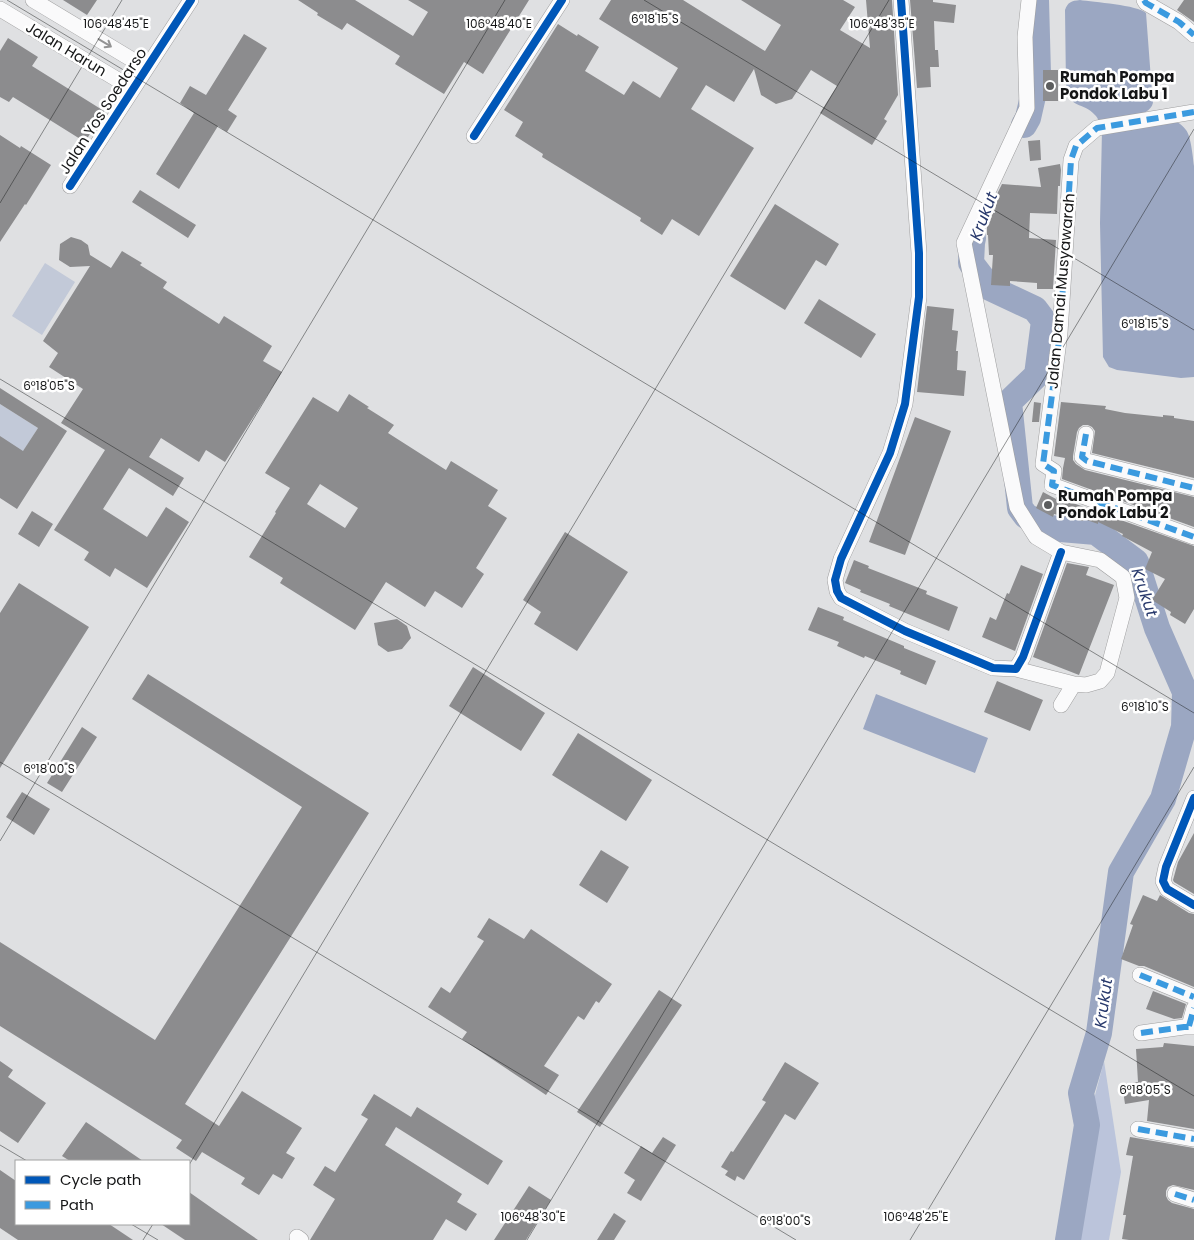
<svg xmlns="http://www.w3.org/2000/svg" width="1194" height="1240" viewBox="0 0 1194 1240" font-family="Poppins,sans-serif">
	<rect width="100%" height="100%" fill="#dfe0e2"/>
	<path fill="#c2c9d8" d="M 45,263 L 75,282 L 42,335 L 12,316 Z
		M 0,404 L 38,428 L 10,472 L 0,436 Z"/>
	<path fill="#bbc4db" d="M 1104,1061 L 1121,1172 L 1109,1240 L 1057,1240 Z"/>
	<path fill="#9ba7c2" d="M 1080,0 C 1093,2 1138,5 1146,13 L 1152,93 C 1156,108 1149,110 1137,117 C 1153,118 1176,115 1186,130 C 1191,136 1193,158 1194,166 L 1194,377 L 1181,378 L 1117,370 L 1109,367 L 1103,357 L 1100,223 L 1102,130 C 1100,125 1099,119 1095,115 C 1083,101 1069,110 1066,86 L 1065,10 C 1068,2 1071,1 1080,0 Z
		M 876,694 L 988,738 L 975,773 L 863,729 Z"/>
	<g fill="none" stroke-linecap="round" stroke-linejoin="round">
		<path stroke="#9ba7c2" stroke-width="26" d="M 1024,125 L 1028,118 L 1038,74 L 1036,0
			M 973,238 L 972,243 L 971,263 L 990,288 L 1035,309 L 1044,321 L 1037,375 L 1009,402 L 1020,508 L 1026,516 L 1049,528 L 1096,532 L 1136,562 L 1157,628 L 1185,692 L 1184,727 L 1163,799 L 1121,872 L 1099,1033 L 1081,1093 L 1087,1125 L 1068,1240"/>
	</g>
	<path fill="#8c8c8e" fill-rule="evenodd" d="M 63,0 L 97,0 L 87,15 Z
		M 298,0 L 355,0 L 413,36 L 428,12 L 408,0 L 529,0 L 483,74 L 464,62 L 444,94 L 395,64 L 400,56 L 347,23 L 342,30 L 317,15 L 318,13 Z
		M 611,0 L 683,0 L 765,51 L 781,25 L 741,0 L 843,0 L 855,7 L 840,30 L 870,48 L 866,0 L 892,0 L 898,95 L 884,119 L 887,121 L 872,145 L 820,113 L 837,86 L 811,70 L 792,99 L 776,104 L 761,95 L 754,69 L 734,102 L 706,85 L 691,109 L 754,148 L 699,236 L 672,219 L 662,235 L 640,221 L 641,218 L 542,157 L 543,154 L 515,136 L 523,122 L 504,110 L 558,24 L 577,36 L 578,34 L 599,47 L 585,71 L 624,95 L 633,81 L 660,98 L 678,68 L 599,19 Z
		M 910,0 L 933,0 L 933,2 L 956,5 L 954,23 L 934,21 L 935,50 L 938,50 L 939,67 L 930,67 L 931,87 L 917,88 Z
		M 1184,0 L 1194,0 L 1194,22 L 1177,10 Z
		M 244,34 L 267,48 L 228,110 L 237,116 L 227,132 L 218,126 L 179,189 L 156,174 L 194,113 L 180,103 L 190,86 L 206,95 Z
		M 8,38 L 38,57 L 32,66 L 104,111 L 85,142 L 13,97 L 9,102 L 0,97 L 0,51 Z
		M 1043,70 L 1058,70 L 1058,101 L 1043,101 Z
		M 0,135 L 20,148 L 21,146 L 51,165 L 26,205 L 25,204 L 0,242 Z
		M 1040,140 L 1041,160 L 1030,161 L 1028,141 Z
		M 1060,164 L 1061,170 L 1060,186 L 1058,186 L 1057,214 L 1030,213 L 1029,238 L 1056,240 L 1053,289 L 1037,289 L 1037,283 L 1010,281 L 1010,286 L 991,285 L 993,255 L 989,255 L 988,235 L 987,235 L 987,216 L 988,213 L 995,213 L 996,196 L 1002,184 L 1041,187 L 1038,168 Z
		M 140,190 L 196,225 L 188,238 L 132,202 Z
		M 775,204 L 839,244 L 826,266 L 816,260 L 785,310 L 730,276 Z
		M 71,237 L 81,240 L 88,245 L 90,255 L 111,268 L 122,251 L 142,263 L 140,265 L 167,282 L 163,288 L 219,324 L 224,316 L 272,346 L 263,361 L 282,372 L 225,462 L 206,450 L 199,462 L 161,438 L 149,457 L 184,478 L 173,496 L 129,468 L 103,509 L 147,537 L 166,507 L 189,522 L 147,588 L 115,568 L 110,577 L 84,560 L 89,552 L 54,530 L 105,450 L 61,423 L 83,389 L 49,367 L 58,353 L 43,341 L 90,266 L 70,267 L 59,260 L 60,244 Z
		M 819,299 L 876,334 L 861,358 L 804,323 Z
		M 927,306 L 954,309 L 952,330 L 958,331 L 956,351 L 958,351 L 957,370 L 966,371 L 964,396 L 917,392 Z
		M 0,388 L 67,431 L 17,509 L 0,498 L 0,436 L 23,451 L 38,428 L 0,404 Z
		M 349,394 L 369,407 L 367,408 L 394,425 L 388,433 L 446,470 L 451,461 L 498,490 L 488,506 L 507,518 L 476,568 L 484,574 L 462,608 L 435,591 L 425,607 L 386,582 L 355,630 L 280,583 L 283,578 L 249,557 L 276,513 L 275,512 L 290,488 L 265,473 L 313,397 L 338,412 ZM 320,484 L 358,508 L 345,528 L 307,504 Z
		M 1034,402 L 1041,403 L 1039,422 L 1032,422 Z
		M 1061,402 L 1106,406 L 1105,409 L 1125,413 L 1163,417 L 1163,415 L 1174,416 L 1174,418 L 1194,421 L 1194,478 L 1092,453 L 1095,431 L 1092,427 L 1088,425 L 1083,425 L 1079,428 L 1077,432 L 1073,456 L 1073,460 L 1076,464 L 1085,470 L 1194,497 L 1194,527 L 1062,479 L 1063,468 L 1065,458 L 1054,456 Z
		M 915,417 L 951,431 L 905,555 L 869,542 Z
		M 1043,492 L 1056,499 L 1056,497 L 1194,546 L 1194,609 L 1185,624 L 1170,615 L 1171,612 L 1152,600 L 1165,579 L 1145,569 L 1152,552 L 1122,536 L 1123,534 L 1098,522 L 1098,524 L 1084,519 L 1083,521 L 1054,514 L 1053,517 L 1036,508 Z
		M 32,511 L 53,524 L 39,547 L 18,534 Z
		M 565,532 L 628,572 L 577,651 L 534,624 L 541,612 L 523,600 Z
		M 854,560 L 869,566 L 868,568 L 927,591 L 926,594 L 958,607 L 949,631 L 889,606 L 890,604 L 860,592 L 861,590 L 845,583 Z
		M 1067,563 L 1089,567 L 1086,575 L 1114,585 L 1079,675 L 1033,657 Z
		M 1021,565 L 1043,574 L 1015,651 L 982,637 L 990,617 L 996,620 L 1007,593 L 1009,594 Z
		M 19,583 L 89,627 L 0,768 L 0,613 Z
		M 818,607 L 844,617 L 843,620 L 904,646 L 904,648 L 936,661 L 926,685 L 900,674 L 901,671 L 865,656 L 864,658 L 837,646 L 839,642 L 808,630 Z
		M 397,619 L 407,626 L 411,638 L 402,649 L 388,652 L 378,645 L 374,623 Z
		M 473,667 L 545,713 L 521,751 L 449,706 Z
		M 148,674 L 369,813 L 185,1104 L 219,1126 L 242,1091 L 302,1128 L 286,1153 L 295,1158 L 282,1179 L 273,1174 L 259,1195 L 241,1184 L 245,1178 L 202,1152 L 196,1161 L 176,1148 L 182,1140 L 0,1026 L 0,942 L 155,1040 L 302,807 L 132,699 Z
		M 997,681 L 1043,700 L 1030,731 L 984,712 Z
		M 82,727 L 97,737 L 62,792 L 47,783 Z
		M 578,733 L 652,780 L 626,821 L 552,775 Z
		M 22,792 L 50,809 L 34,835 L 6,817 Z
		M 1194,833 L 1194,894 L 1174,882 L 1173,880 L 1178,862 Z
		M 601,850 L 629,867 L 607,903 L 579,885 Z
		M 1143,895 L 1157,901 L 1160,895 L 1189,913 L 1194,914 L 1194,987 L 1144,966 L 1139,966 L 1121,959 L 1133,925 L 1130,924 Z
		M 489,918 L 524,939 L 531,929 L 612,984 L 599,1003 L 596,1001 L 584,1020 L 578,1016 L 544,1066 L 559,1075 L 546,1095 L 462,1039 L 467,1032 L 428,1007 L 441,987 L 450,993 L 484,941 L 477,937 Z
		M 659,990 L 682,1005 L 600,1127 L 577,1112 Z
		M 1153,991 L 1186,1004 L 1182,1018 L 1174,1019 L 1146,1009 Z
		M 1164,1043 L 1194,1046 L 1194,1129 L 1147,1121 L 1149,1100 L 1125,1104 L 1122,1084 L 1138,1082 L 1136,1049 L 1163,1047 Z
		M 0,1061 L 13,1070 L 8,1077 L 46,1103 L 18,1143 L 0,1131 Z
		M 785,1062 L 819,1083 L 795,1120 L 785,1114 L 744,1180 L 737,1176 L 735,1181 L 725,1175 L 728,1171 L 721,1167 L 731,1151 L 733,1152 L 766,1102 L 762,1100 Z
		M 374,1094 L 411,1117 L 417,1107 L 503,1161 L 488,1185 L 396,1127 L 385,1145 L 462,1194 L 457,1202 L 477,1214 L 466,1231 L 446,1219 L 433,1240 L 310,1240 L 335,1199 L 313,1185 L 325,1166 L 335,1172 L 368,1119 L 361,1115 Z
		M 86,1122 L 143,1161 L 70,1161 L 62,1156 Z
		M 663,1137 L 676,1145 L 641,1201 L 627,1193 L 635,1180 L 624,1173 L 641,1146 L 652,1153 Z
		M 1130,1137 L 1194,1148 L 1194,1190 L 1173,1185 L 1168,1187 L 1166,1191 L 1166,1196 L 1168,1200 L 1172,1203 L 1194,1209 L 1194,1240 L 1129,1240 L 1122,1239 L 1126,1215 L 1123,1215 L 1133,1156 L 1126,1155 Z
		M 0,1170 L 16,1181 L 16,1224 L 109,1224 L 133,1240 L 18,1240 L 0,1228 Z
		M 529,1186 L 551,1200 L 526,1240 L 494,1240 Z
		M 189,1192 L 216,1211 L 258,1240 L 185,1240 L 161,1224 L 189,1224 Z
		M 614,1213 L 626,1221 L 614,1240 L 597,1240 Z"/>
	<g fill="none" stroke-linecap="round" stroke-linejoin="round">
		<defs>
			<path id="street" d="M 33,0 L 146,68
				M 901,0 L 919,253 L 919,297 L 905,404 L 890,453 L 841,559 L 835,580 L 837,591 L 841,598 L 905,631 L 993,668 L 1016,669 L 1023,657 L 1061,552
				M 1144,0 L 1146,3 L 1179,22 L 1194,35
				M 0,9 L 133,89
				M 1194,112 L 1097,128 L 1076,146 L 1071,160 L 1060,333 L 1043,464 L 1054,471 L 1052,485 L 1194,537
				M 474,136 L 562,0
				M 70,186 L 191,0
				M 1086,434 L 1082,457 L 1087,461 L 1194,488
				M 1016,669 L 1074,684 L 1086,685 L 1100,681 L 1107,673 L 1127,598 L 1123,577 L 1100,560 L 1061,552 L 1036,537 L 1017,507 L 964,243 L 1027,108 L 1025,37 L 1029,0
				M 1061,705 L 1074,684
				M 1194,798 L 1166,867 L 1163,881 L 1167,889 L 1194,905
				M 1140,975 L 1194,997
				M 1189,1026 L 1194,1008
				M 1141,1033 L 1184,1027 L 1194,1027
				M 1138,1129 L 1194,1139
				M 1175,1194 L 1194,1200
				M 297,1237 L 301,1240"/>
		</defs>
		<use href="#street" stroke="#9e9e9f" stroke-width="16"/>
		<use href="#street" stroke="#fafafb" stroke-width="15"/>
		<path stroke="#3b9adf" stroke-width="6" stroke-dasharray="12 6" stroke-linecap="butt" d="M 1144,0 L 1146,3 L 1179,22 L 1194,35
			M 1194,112 L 1097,128 L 1076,146 L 1071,160 L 1060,333 L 1043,464 L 1054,471 L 1052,485 L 1194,537
			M 1086,434 L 1082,457 L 1087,461 L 1194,488
			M 1140,975 L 1194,997
			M 1189,1026 L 1194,1008
			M 1141,1033 L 1184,1027 L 1194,1027
			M 1138,1129 L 1194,1139
			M 1175,1194 L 1194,1200"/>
		<defs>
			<path id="cycleway" d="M 901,0 L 919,253 L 919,297 L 905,404 L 890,453 L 841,559 L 835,580 L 837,591 L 841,598 L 905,631 L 993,668 L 1016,669 L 1023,657 L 1061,552
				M 474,136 L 562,0
				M 70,186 L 191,0
				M 1194,798 L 1166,867 L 1163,881 L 1167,889 L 1194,905"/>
		</defs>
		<use href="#cycleway" stroke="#fff" stroke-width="11"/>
		<use href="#cycleway" stroke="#0057b8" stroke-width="8"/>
	</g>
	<defs><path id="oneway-shaft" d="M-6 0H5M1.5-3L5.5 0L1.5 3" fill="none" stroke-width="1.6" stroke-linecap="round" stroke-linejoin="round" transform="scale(1.25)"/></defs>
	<use stroke="#939394" href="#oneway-shaft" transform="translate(105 43) rotate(31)"/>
	<path fill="none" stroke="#151617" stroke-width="1" stroke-opacity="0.45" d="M 7,0 L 1194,713M 644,0 L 1194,330M 0,203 L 122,0M 0,379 L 1194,1096M 0,762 L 796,1240M 0,841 L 505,0M 0,1145 L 27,1161M 189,1165 L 889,0M 131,1224 L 158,1240M 143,1240 L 153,1224M 527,1240 L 1194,129M 910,1240 L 1194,767"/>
	<g fill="#5c5d5e" stroke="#fff" stroke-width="2">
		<circle cx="1050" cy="86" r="5"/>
		<circle cx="1048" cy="505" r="5"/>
	</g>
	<g text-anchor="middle" stroke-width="5" stroke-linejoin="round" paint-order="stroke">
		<g font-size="15" fill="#151617" stroke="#fff">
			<text transform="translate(66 49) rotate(31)" y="5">Jalan Harun</text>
			<text transform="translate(103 111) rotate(-57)" y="5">Jalan Yos Soedarso</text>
			<text transform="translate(1061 291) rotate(-85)" y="5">Jalan Damai Musyawarah</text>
		</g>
		<g font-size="15" font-weight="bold" fill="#151617" stroke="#fff" text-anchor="start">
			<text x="1060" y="82">Rumah Pompa<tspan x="1060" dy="17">Pondok Labu 1</tspan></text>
			<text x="1058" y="501">Rumah Pompa<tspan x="1058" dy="17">Pondok Labu 2</tspan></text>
		</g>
		<g font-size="16" font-style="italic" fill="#28396c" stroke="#fff">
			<text transform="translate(983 216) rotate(-69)" y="6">Krukut</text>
			<text transform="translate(1145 592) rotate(71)" y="6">Krukut</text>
			<text transform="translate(1103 1003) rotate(-82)" y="6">Krukut</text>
		</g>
	</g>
	<g font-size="12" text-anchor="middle" fill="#151617" stroke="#fff" stroke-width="5" stroke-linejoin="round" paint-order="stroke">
		<text x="655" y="23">6°18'15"S</text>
		<text x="116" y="28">106°48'45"E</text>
		<text x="882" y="28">106°48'35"E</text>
		<text x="499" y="28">106°48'40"E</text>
		<text x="1145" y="328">6°18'15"S</text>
		<text x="49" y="390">6°18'05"S</text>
		<text x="1145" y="711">6°18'10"S</text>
		<text x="49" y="773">6°18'00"S</text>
		<text x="1145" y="1094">6°18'05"S</text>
		<text x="533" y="1221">106°48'30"E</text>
		<text x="916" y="1221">106°48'25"E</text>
		<text x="785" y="1225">6°18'00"S</text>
	</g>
	<rect x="15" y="1160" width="175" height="65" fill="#ffffff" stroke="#a1a2a2"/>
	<rect x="25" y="1176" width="25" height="8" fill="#0057b8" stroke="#a1a2a2"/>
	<text x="60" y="1185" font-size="15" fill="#151617">Cycle path</text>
	<rect x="25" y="1201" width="25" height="8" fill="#3b9adf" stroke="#a1a2a2"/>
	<text x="60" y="1210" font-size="15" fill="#151617">Path</text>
</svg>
